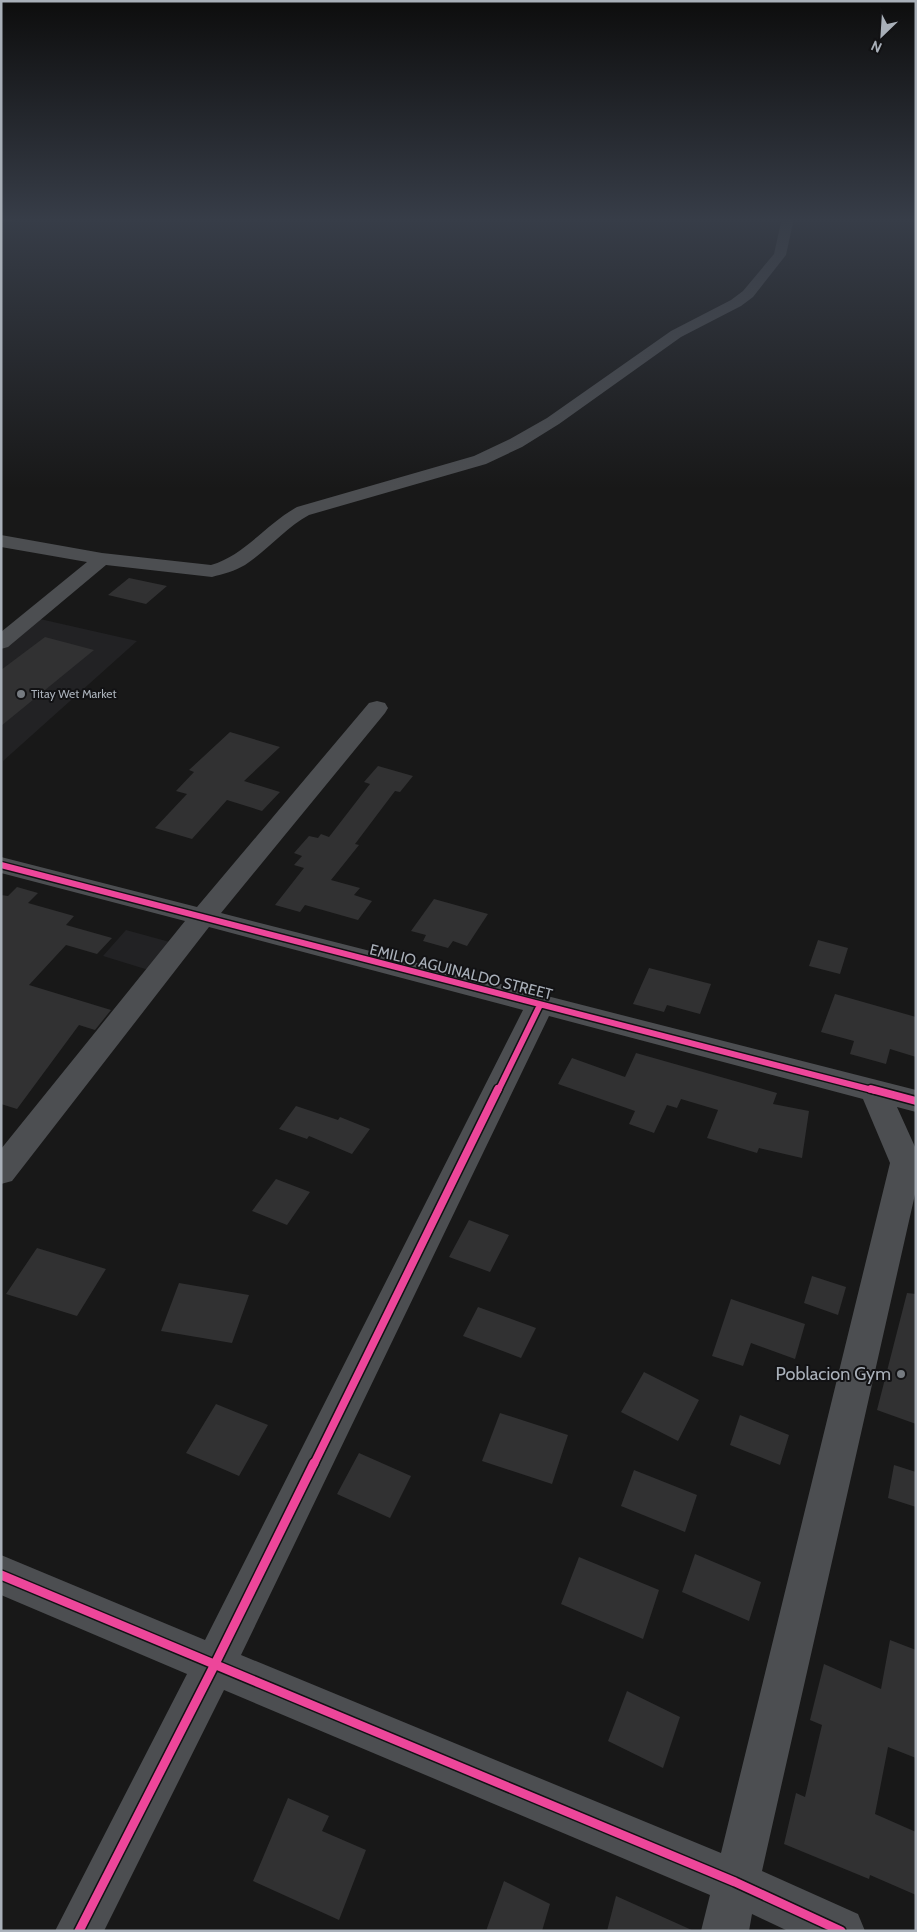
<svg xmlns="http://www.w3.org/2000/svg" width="917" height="1932" viewBox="0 0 917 1932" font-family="Cabin,sans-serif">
	<rect width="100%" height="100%" fill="#181818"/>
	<path fill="#222224" d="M 40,619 L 137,641 L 3,761 L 1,650 Z
		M 126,930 L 177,944 L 155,972 L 103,956 Z"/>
	<path fill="#313132" d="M 129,578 L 167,586 L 146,604 L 108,595 Z
		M 45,637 L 94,650 L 1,726 L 1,670 Z
		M 230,732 L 280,747 L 244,781 L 280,792 L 262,811 L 227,800 L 192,839 L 155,828 L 187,794 L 176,791 L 194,772 L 189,770 Z
		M 378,766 L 413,776 L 400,792 L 395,791 L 355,844 L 359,845 L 331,880 L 360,888 L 354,895 L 372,901 L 358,920 L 305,905 L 300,912 L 275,905 L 304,868 L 294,865 L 302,856 L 294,853 L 309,836 L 318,838 L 321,834 L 329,837 L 370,784 L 364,782 Z
		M 17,887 L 38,893 L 28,903 L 74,916 L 66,925 L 112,938 L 97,954 L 66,945 L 29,985 L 111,1010 L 95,1030 L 79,1025 L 17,1109 L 1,1104 L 1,895 L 8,896 Z
		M 434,899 L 488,914 L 467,946 L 453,941 L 448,948 L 423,941 L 426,935 L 411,931 Z
		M 818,940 L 848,948 L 840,974 L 809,966 Z
		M 649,968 L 711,984 L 700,1014 L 667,1005 L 664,1012 L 633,1004 Z
		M 835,994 L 916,1017 L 916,1057 L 890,1049 L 886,1064 L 850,1054 L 854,1041 L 821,1032 Z
		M 636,1053 L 777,1093 L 773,1104 L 809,1111 L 802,1158 L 759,1148 L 757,1153 L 707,1138 L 718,1110 L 681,1099 L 677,1108 L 667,1105 L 654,1133 L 629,1124 L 635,1111 L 558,1084 L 572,1058 L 625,1077 Z
		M 296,1106 L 338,1120 L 340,1117 L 370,1129 L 352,1154 L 309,1136 L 307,1139 L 279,1129 Z
		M 276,1179 L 310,1192 L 287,1225 L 252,1211 Z
		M 469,1220 L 509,1235 L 490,1272 L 449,1257 Z
		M 37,1248 L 106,1269 L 77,1316 L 6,1294 Z
		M 812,1276 L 846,1287 L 838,1315 L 804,1303 Z
		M 179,1283 L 249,1295 L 232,1343 L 161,1331 Z
		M 907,1293 L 916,1294 L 916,1424 L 877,1410 Z
		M 731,1299 L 805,1324 L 795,1359 L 751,1343 L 743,1366 L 712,1356 Z
		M 478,1307 L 536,1328 L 521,1358 L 463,1336 Z
		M 644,1372 L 699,1400 L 678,1441 L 621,1412 Z
		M 216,1404 L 268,1425 L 239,1476 L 186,1453 Z
		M 500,1413 L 568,1435 L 552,1484 L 482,1461 Z
		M 740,1415 L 789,1435 L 780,1465 L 730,1445 Z
		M 359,1453 L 411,1476 L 390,1518 L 337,1494 Z
		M 894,1465 L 916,1472 L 916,1507 L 888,1498 Z
		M 634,1470 L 697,1495 L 685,1532 L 621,1506 Z
		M 695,1554 L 761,1582 L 749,1621 L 682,1592 Z
		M 579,1557 L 659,1590 L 643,1639 L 561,1604 Z
		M 890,1640 L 916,1650 L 916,1758 L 888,1747 L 875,1814 L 916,1832 L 916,1895 L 870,1875 L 869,1879 L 784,1844 L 796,1793 L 805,1797 L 822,1725 L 810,1720 L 824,1664 L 881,1689 Z
		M 627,1691 L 680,1717 L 663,1768 L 608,1741 Z
		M 288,1798 L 329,1816 L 322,1831 L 366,1850 L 339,1920 L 253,1881 Z
		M 504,1881 L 550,1904 L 542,1931 L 486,1931 Z
		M 616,1896 L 694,1931 L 607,1931 Z"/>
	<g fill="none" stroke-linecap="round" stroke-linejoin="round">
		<path fill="#4c4e51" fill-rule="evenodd" d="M 1,218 L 14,218 L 12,221 L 1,223 Z
			M 782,218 L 794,218 L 786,255 L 753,297 L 741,306 L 681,337 L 559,424 L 522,447 L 486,464 L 309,515 C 285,528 268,550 245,565 C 235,571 223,574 212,577 L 106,565 L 8,647 L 1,649 L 1,632 L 87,562 L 1,547 L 1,535 L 102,553 L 211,565 C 245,555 266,524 297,507 L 474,456 L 510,439 L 547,418 L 671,331 L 731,300 L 743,291 L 774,254 Z
			M 377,701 L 385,703 L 388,708 L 385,713 L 221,913 L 916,1090 L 916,1112 L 897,1107 L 916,1149 L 916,1190 L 762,1871 L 858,1914 L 865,1931 L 788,1931 L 752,1914 L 749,1931 L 701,1931 L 710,1895 L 224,1690 L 104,1931 L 55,1931 L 187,1674 L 1,1595 L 1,1555 L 205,1640 L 523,1010 L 209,927 L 12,1181 L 1,1184 L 1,1149 L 185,921 L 1,873 L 1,857 L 197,907 L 369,703 ZM 549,1016 L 863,1099 L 890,1163 L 721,1853 L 241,1655 Z"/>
		<defs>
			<path id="cycleway-far2" d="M 1,865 L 876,1091
				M 498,1091 L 540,1005"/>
			<path id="cycleway-far1" d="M 871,1089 L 916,1101
				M 314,1464 L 498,1089"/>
			<path id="cycleway" d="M 1,1575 L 735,1882 L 841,1931
				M 79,1931 L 214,1666 L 314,1463"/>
		</defs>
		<use href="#cycleway-far2" stroke="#121214" stroke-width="9"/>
		<use href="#cycleway-far1" stroke="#121214" stroke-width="11"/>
		<use href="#cycleway" stroke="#121214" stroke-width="12"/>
		<use href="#cycleway-far2" stroke="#ed469a" stroke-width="6"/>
		<use href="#cycleway-far1" stroke="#ed469a" stroke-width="8"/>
		<use href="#cycleway" stroke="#ed469a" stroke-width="9"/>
	</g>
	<linearGradient id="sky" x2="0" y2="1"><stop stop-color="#0d0d0d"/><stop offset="0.45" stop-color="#373d48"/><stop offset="1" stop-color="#373d48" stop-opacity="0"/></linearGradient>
	<rect width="917" height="489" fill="url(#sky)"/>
	<g fill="#767b81" stroke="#121214" stroke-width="2">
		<circle cx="21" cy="694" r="5"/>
		<circle cx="901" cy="1374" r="5"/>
	</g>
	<g text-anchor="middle" stroke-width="4" stroke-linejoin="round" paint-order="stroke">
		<g font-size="12" fill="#a9b0b9" stroke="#121214" text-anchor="start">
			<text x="31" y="698">Titay Wet Market</text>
		</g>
		<g font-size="15" fill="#a9b0b9" stroke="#121214">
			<text transform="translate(461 972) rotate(14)" y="5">EMILIO AGUINALDO STREET</text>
		</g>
		<g font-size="18" fill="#a9b0b9" stroke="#121214" text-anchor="end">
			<text x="891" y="1380">Poblacion Gym</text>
		</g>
	</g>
	<rect width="917" height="1932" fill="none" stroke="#a9b0b9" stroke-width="5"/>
	<g transform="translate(882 35) rotate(205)" stroke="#121214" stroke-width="4" paint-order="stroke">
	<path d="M0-4L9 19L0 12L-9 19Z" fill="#a9b0b9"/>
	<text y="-8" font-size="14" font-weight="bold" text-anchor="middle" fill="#a9b0b9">N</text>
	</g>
</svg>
